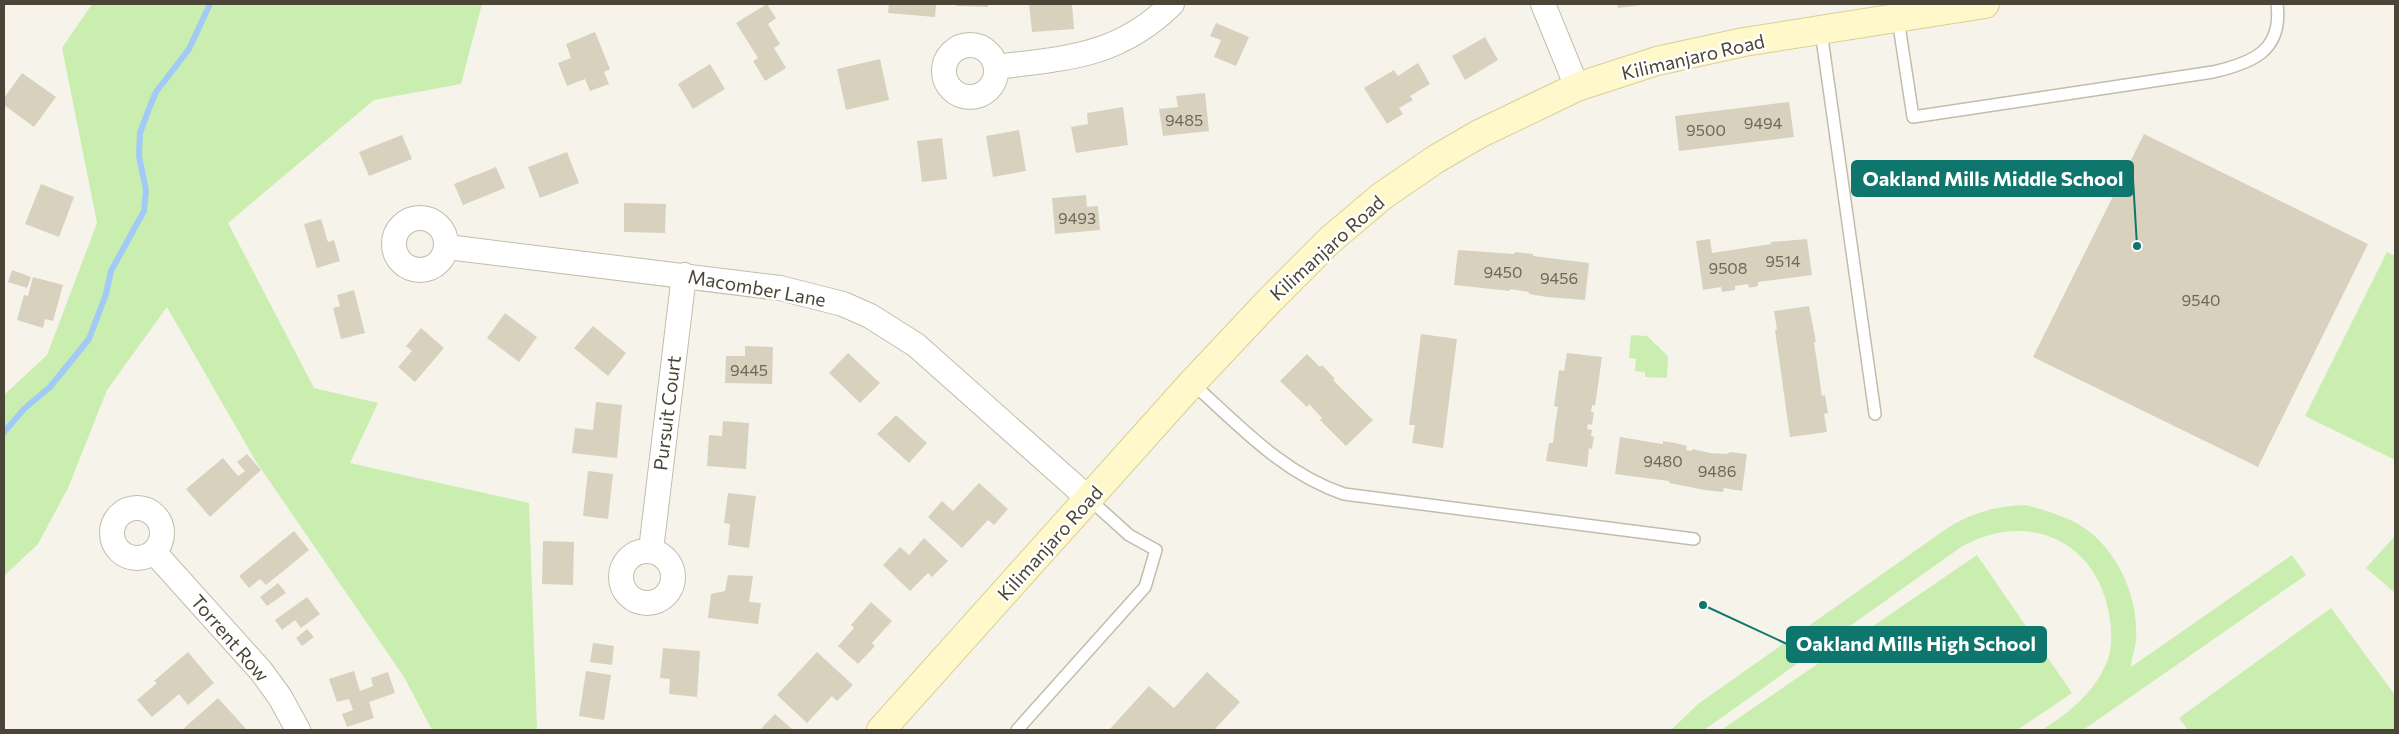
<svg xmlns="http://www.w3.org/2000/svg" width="2399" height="734" viewBox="0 0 2399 734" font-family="Commissioner,sans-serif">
	<rect width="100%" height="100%" fill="#f6f4ea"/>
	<path fill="#caedb0" d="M 92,4 L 482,4 L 461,84 L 374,100 L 228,223 L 314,388 L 378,403 L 350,463 L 529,503 L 537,730 L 432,730 L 404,677 L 255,460 L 167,307 L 107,390 L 68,488 L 38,544 L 4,576 L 4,395 L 47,355 L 97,223 L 62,48 Z
		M 2387,252 L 2395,256 L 2395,460 L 2305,416 Z
		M 1631,335 L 1647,336 L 1668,356 L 1667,378 L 1645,377 L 1645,372 L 1635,371 L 1636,359 L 1629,358 Z
		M 2026,505 C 2046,511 2066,516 2083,527 C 2119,551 2139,599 2136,641 C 2135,650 2131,659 2131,667 L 2292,555 L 2306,575 L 2083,730 L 2042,730 C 2068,713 2092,695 2105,666 C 2113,651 2112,630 2109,614 C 2096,539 2026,510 1961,547 L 1704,730 L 1671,730 L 1698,704 L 1949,527 C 1974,512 1997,506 2026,505 Z
		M 2394,537 L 2395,537 L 2395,593 L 2366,568 Z
		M 1977,555 L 2072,693 L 2017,730 L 1721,730 Z
		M 2331,608 L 2395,695 L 2395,730 L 2188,730 L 2179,718 Z"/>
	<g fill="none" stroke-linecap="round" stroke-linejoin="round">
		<path stroke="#a2caf6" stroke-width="6" d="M 4,432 L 24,409 L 50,387 L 89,339 L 106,294 L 111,271 L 144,211 L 146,190 L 139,156 L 140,133 L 150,106 L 156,92 L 189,49 L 210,4"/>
	</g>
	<path fill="#d8d1be" d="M 767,4 L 776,18 L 768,24 L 780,44 L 774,48 L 786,68 L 765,81 L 753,61 L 758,58 L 736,23 Z
		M 889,4 L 936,4 L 935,17 L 888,13 Z
		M 957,4 L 988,4 L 988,7 L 956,6 Z
		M 1029,4 L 1072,4 L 1074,29 L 1032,32 Z
		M 1617,4 L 1642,4 L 1642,5 L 1618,8 Z
		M 1216,23 L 1249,37 L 1236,66 L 1214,57 L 1221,40 L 1210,36 Z
		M 595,32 L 610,69 L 604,72 L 609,84 L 590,91 L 585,79 L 567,86 L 558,63 L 571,58 L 566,44 Z
		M 1485,37 L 1498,60 L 1465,80 L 1452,56 Z
		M 880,59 L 889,100 L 846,110 L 837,69 Z
		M 1418,63 L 1430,84 L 1410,96 L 1413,100 L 1399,108 L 1403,114 L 1387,124 L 1364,88 L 1394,70 L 1398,76 Z
		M 710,64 L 725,89 L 693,109 L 678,84 Z
		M 22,73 L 56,97 L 34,127 L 4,105 L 4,98 Z
		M 1205,93 L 1209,131 L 1163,136 L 1159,109 L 1178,107 L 1176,96 Z
		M 1789,102 L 1794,137 L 1679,151 L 1675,116 Z
		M 1123,107 L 1128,145 L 1076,153 L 1071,127 L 1088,124 L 1087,113 Z
		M 1019,130 L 1026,171 L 993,177 L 986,136 Z
		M 2144,134 L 2368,244 L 2258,467 L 2033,357 Z
		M 402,135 L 412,159 L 369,176 L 359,152 Z
		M 942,138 L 947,179 L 922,182 L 917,141 Z
		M 567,152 L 579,183 L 540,198 L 528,167 Z
		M 496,167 L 505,188 L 463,205 L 454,184 Z
		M 41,184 L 74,197 L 59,237 L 25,224 Z
		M 1086,195 L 1087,207 L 1098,206 L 1100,230 L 1055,234 L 1052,198 Z
		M 624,203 L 666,204 L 665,233 L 624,232 Z
		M 321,219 L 328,242 L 334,240 L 340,261 L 317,268 L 304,224 Z
		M 1710,239 L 1712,253 L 1771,244 L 1771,242 L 1807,239 L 1812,275 L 1758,282 L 1758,286 L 1749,288 L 1748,284 L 1735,286 L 1735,290 L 1722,292 L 1721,287 L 1703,290 L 1696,241 Z
		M 1458,250 L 1514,254 L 1515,252 L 1533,254 L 1533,256 L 1589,263 L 1585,300 L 1547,297 L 1529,294 L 1529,292 L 1510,289 L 1510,291 L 1454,285 Z
		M 12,270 L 31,277 L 27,288 L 8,282 Z
		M 33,277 L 63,285 L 53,321 L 45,319 L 43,328 L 17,320 L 24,295 L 28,296 Z
		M 354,290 L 365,333 L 341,339 L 333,308 L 340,306 L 337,295 Z
		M 1809,306 L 1816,342 L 1814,342 L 1822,396 L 1825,395 L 1828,413 L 1824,414 L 1827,432 L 1790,437 L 1775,330 L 1777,329 L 1774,311 Z
		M 505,313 L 537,337 L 519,362 L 487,338 Z
		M 593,326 L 626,353 L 608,376 L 574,348 Z
		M 421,328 L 444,348 L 415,382 L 398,367 L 412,351 L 406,346 Z
		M 1421,334 L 1457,339 L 1443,448 L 1412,443 L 1415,425 L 1409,425 Z
		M 745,346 L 773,347 L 772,384 L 725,383 L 726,356 L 745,356 Z
		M 848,353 L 880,383 L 860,403 L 829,373 Z
		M 1567,353 L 1602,357 L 1595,406 L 1592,405 L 1591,412 L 1594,412 L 1592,425 L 1588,424 L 1587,429 L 1592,430 L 1591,436 L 1594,437 L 1592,449 L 1589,448 L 1587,467 L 1546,461 L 1549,443 L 1553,443 L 1555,425 L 1558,407 L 1554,406 L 1559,370 L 1564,371 Z
		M 1307,354 L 1320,367 L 1322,365 L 1335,379 L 1333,380 L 1373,420 L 1346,446 L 1320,420 L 1322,418 L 1309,404 L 1307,407 L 1280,381 Z
		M 596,402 L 622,405 L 617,458 L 572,453 L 575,428 L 593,430 Z
		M 896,415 L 927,443 L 909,463 L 877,434 Z
		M 723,421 L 749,423 L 746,469 L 707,466 L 709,435 L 722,436 Z
		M 1620,437 L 1656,443 L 1663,444 L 1663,441 L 1675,443 L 1687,446 L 1686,450 L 1692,451 L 1692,449 L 1710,453 L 1728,454 L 1729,452 L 1747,454 L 1742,491 L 1724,488 L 1723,492 L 1705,490 L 1669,483 L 1669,481 L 1615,474 Z
		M 247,454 L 261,470 L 210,517 L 186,489 L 223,458 L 238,476 L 245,471 L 237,462 Z
		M 588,471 L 613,474 L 608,519 L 583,516 Z
		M 979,483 L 1008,509 L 994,525 L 988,520 L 962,548 L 928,517 L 942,501 L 953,511 Z
		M 728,493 L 756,496 L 749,548 L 728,545 L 730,524 L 724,523 Z
		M 294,531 L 309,550 L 266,585 L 260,579 L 249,588 L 239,576 Z
		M 924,538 L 948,561 L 932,577 L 928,573 L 910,591 L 883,565 L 900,547 L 909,555 Z
		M 543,541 L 574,542 L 573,585 L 542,584 Z
		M 728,575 L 753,576 L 749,602 L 761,603 L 758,624 L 708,618 L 711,594 L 725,591 Z
		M 278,583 L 286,593 L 267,606 L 260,597 Z
		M 307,597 L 320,614 L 301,628 L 295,620 L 282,630 L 275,620 Z
		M 871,602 L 892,621 L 872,643 L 875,646 L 858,664 L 838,646 L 854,628 L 851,625 Z
		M 307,629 L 314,637 L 302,646 L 296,638 Z
		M 593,643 L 614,646 L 612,665 L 590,662 Z
		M 663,648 L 700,651 L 697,697 L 669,694 L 670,679 L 660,678 Z
		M 188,652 L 214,683 L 188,705 L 179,694 L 152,717 L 137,700 L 157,683 L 154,681 Z
		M 817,652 L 853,685 L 837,701 L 832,696 L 807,723 L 777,695 Z
		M 354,671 L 360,691 L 373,686 L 371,678 L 388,672 L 395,693 L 369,702 L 374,718 L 347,727 L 342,714 L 353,710 L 349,699 L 337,702 L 329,679 Z
		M 586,671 L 611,675 L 604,720 L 579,716 Z
		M 1207,672 L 1240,702 L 1214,730 L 1109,730 L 1149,686 L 1174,708 Z
		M 218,698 L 247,730 L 182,730 Z
		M 775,714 L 793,730 L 760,730 Z"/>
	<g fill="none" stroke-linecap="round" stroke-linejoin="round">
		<defs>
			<path id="lane" d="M 1898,19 L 1913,117 L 2213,72 C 2252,63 2283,51 2277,4
				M 1821,31 L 1875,414
				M 1192,383 C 1239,425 1283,474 1344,494 L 1694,539
				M 1017,730 L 1145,587 L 1156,550 L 1129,535 L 1089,499"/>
			<path id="street" d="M 1543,4 L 1577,87
				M944 71a26 26 0 1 1 52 0a26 26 0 1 1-52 0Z
				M 996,67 C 1067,58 1118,57 1172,4
				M394 244a26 26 0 1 1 52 0a26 26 0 1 1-52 0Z
				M 447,247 L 780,288 L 843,304 L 870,316 L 916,345 L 1089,499
				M112 533a25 25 0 1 1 50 0a25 25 0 1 1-50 0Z
				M 651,550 L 684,275
				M621 577a26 26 0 1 1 52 0a26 26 0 1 1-52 0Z
				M 154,552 L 261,671 L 280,697 L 298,730"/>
			<path id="secondary" d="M 881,730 L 1192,383 L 1270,300 L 1330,240 L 1382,196 L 1436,159 L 1479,134 L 1577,87 L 1657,61 L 1744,42 L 1985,4"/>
		</defs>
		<use href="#lane" stroke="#c2bdab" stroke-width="14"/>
		<use href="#street" stroke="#c2bdab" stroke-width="26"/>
		<use href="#secondary" stroke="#d9cf96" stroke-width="30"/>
		<use href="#lane" stroke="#fff" stroke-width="11"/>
		<use href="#street" stroke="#fff" stroke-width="24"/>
		<use href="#secondary" stroke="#fff8ca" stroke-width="28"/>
	</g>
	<g text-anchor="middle" stroke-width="4.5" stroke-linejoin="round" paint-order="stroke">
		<g font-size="16" fill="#6e6859">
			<text x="1184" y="126">9485</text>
			<text x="1763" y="129">9494</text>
			<text x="1706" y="136">9500</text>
			<text x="1077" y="224">9493</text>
			<text x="1783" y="267">9514</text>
			<text x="1728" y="274">9508</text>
			<text x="1503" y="278">9450</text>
			<text x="1559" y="284">9456</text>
			<text x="2201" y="306">9540</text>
			<text x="749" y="376">9445</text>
			<text x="1663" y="467">9480</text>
			<text x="1717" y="477">9486</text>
		</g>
		<g font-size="19" fill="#4b4537" stroke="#fff">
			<text transform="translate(1693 57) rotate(-13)" y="7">Kilimanjaro Road</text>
			<text transform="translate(1327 248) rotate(-42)" y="7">Kilimanjaro Road</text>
			<text transform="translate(757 288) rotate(10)" y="7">Macomber Lane</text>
			<text transform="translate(667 413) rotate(-83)" y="7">Pursuit Court</text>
			<text transform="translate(1050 543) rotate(-48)" y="7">Kilimanjaro Road</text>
			<text transform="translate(230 638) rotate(49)" y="7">Torrent Row</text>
		</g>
	</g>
	<path fill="none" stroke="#0f766e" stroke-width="2" d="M2137 246L2133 179M1703 605L1787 644"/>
	<g fill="#0f766e" stroke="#fff" stroke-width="2">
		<circle cx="2137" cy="246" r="5"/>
		<circle cx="1703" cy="605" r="5"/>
	</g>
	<g fill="#0f766e" stroke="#0f766e" stroke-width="2">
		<rect x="1852" y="161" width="281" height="35" rx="5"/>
		<rect x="1787" y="627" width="259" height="35" rx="5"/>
	</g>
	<g font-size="20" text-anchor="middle" font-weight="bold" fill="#fff">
		<text x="1993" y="186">Oakland Mills Middle School</text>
		<text x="1916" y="651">Oakland Mills High School</text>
	</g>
	<rect width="2399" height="734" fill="none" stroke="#4b4537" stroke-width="10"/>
</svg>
